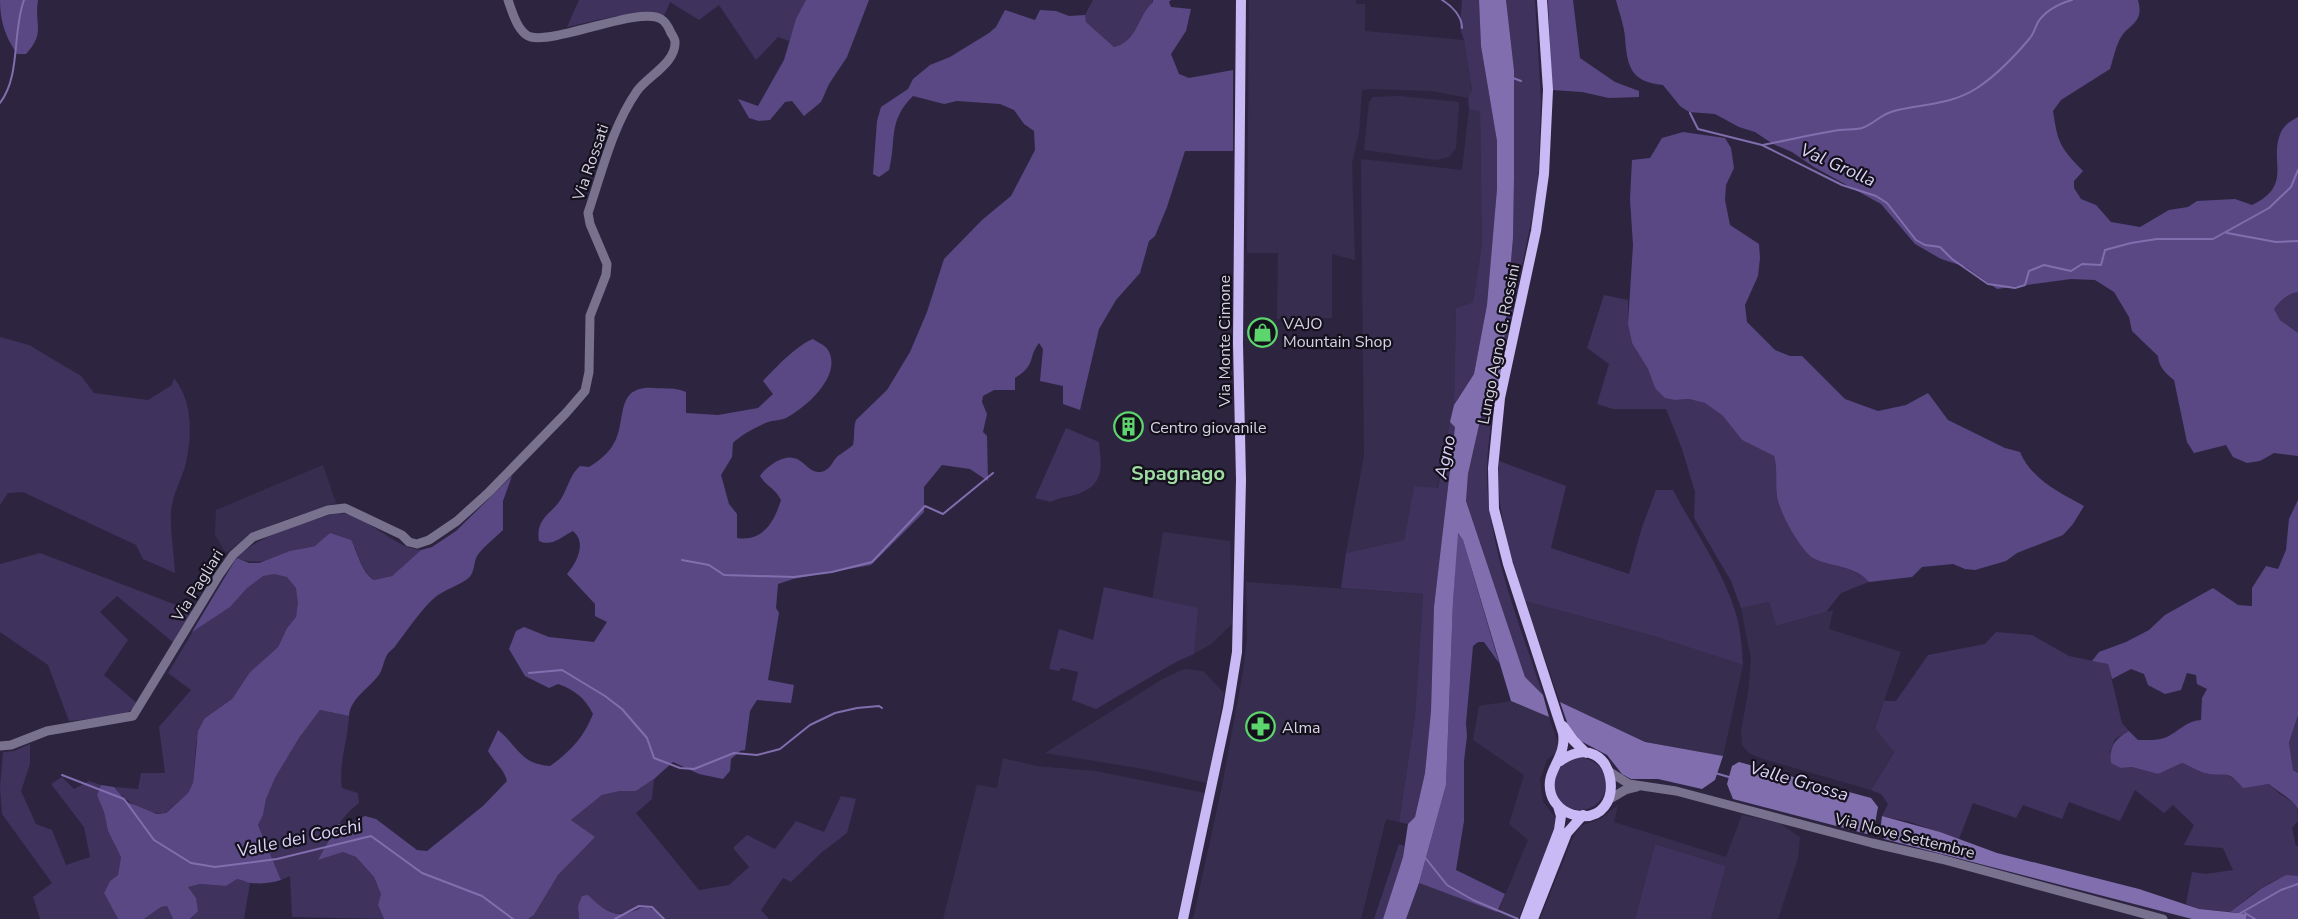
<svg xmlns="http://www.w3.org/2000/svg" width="2298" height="919" viewBox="0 0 2298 919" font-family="'Nunito Sans',sans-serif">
	<rect width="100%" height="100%" fill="#2d2540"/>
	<path fill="#372e4f" d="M 1249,0 L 1356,0 L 1356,4 L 1365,4 L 1365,31 L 1464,40 L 1472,91 L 1468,98 L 1432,91 L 1370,89 L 1362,90 L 1359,133 L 1352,163 L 1355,260 L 1332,254 L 1332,318 L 1277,319 L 1278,253 L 1247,253 Z
		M 1399,96 L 1459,102 L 1456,148 L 1449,157 L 1437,160 L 1364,150 L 1369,102 L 1373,97 Z
		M 1469,109 L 1480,112 L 1482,244 L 1473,302 L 1456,308 L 1454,405 L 1437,489 L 1414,486 L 1404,540 L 1346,553 L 1364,456 L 1361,159 L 1462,170 Z
		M 323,465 L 336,503 L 279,522 L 250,535 L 226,553 L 215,535 L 216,510 Z
		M 1163,532 L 1230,541 L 1232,624 L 1211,644 L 1194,654 L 1197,608 L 1152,601 Z
		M 1246,582 L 1423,594 L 1415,716 L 1399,822 L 1386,819 L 1361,919 L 1193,919 L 1222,786 L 1243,672 L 1247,638 Z
		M 1525,601 L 1654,636 L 1743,665 L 1723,756 L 1645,742 L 1560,702 Z
		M 1769,602 L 1776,626 L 1833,610 L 1829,629 L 1901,652 L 1875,727 L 1894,751 L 1871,790 L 1760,758 L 1749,753 L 1742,745 L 1741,732 L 1748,693 L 1751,659 L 1741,608 Z
		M 1184,669 L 1203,671 L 1224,693 L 1207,783 L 1144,769 L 1045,753 L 1161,680 Z
		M 1511,701 L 1549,717 L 1560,749 L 1547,760 L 1540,780 L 1543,802 L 1556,818 L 1557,831 L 1518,919 L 1406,919 L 1419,883 L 1498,912 L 1528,840 L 1509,824 L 1524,775 L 1473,740 L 1479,706 Z
		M 1003,758 L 1036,766 L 1095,771 L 1205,793 L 1177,919 L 943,919 L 977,785 L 997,788 Z
		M 1618,805 L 1614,822 L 1726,857 L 1742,815 L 1779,823 L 1800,837 L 1798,858 L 1778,919 L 1711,919 L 1726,866 L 1655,844 L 1635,919 L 1540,919 L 1574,835 L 1581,826 L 1602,818 Z"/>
	<path fill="#3f325d" d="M 579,0 L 806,0 L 789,41 L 778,37 L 756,60 L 719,5 L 699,20 L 670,2 L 664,16 C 643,7 590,22 567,27 Z
		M 1093,0 L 1152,0 L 1153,2 C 1137,15 1138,41 1114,47 L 1086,22 L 1085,15 Z
		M 1462,0 L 1479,0 L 1481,46 L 1497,141 L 1497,189 L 1487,305 L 1474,374 L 1454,404 L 1456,308 L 1473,302 L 1482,244 L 1480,112 L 1469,109 L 1468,98 L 1472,90 L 1464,40 L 1460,28 Z
		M 1506,0 L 1535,0 L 1541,101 L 1538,188 L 1502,363 L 1513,238 L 1514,177 L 1514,70 Z
		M 2298,292 L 2298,333 L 2280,320 L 2274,309 C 2281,300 2287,294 2298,292 Z
		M 1604,295 L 1628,300 L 1628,324 L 1632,343 L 1648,369 L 1655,388 L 1675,400 L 1689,399 L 1705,403 L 1723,416 L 1742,440 L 1774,456 C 1778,471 1775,483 1777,498 C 1779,511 1806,556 1818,560 C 1835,566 1856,568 1869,582 L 1841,593 L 1826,612 L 1776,626 L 1769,602 L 1741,608 L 1731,581 L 1694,518 L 1695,492 L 1682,449 L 1666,409 L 1613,409 L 1597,404 L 1609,364 L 1587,348 Z
		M 0,337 L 29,345 L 81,376 L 94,393 L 148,400 L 172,385 L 174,378 C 193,402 192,434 186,463 C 182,479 172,495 171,512 C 170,532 174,553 175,573 L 143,559 L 136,545 L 23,492 L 8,493 L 0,505 Z
		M 1495,402 C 1489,432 1485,466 1488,497 C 1495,565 1522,631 1543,695 L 1525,677 L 1466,501 L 1468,474 L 1484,403 Z
		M 1450,422 L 1455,427 L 1434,607 L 1431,711 L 1425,773 L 1415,817 L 1408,824 L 1399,822 L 1415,716 L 1423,594 L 1341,588 L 1346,553 L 1404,540 L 1414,486 L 1438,488 Z
		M 1066,428 L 1099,442 C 1101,465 1106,484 1078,494 C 1069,497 1060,497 1051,502 L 1035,498 Z
		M 1499,461 L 1566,486 L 1551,548 L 1629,574 L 1642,527 L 1656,490 L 1673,490 C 1694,530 1723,570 1736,614 C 1741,631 1742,648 1743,665 L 1654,636 L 1525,601 C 1511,555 1495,510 1499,461 Z
		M 337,513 C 367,513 392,548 421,550 L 392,576 L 374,580 C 364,573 359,559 355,547 C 342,547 329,545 316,546 C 287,548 266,570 237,558 C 259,534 307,522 337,513 Z
		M 40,553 L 192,611 L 174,643 L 117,596 L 100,612 L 128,640 L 104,675 L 138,704 L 123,716 L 69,721 L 48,665 L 0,632 L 0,564 Z
		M 277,570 L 296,583 L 299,601 L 296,617 L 287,628 L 278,647 L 250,672 L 232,699 L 205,718 L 196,743 L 193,783 L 188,793 L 165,813 C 143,814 128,803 114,787 L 138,789 L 141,773 L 165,773 L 159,727 L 191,690 L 168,673 L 195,628 L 261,575 Z
		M 1104,587 L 1198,608 L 1194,654 L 1176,662 L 1096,709 L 1072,700 L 1078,672 L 1061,668 L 1059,671 L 1049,669 L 1059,629 L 1093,640 Z
		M 1996,632 L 2032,635 L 2069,656 L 2108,664 L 2122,723 L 2129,731 L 2115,739 L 2110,752 L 2121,768 L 2132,767 L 2158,774 L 2182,763 L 2208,774 L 2223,773 L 2236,780 L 2262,785 L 2269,784 L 2280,794 L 2297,805 L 2298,821 L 2292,828 L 2296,846 L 2298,846 L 2298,876 C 2273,874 2250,897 2230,912 L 2199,909 L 2186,904 L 2192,872 L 2206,874 L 2233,870 L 2223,848 L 2184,845 L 2194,825 L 2173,805 L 2164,813 L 2135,790 L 2120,821 L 2069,802 L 2062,819 L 2023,805 L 2016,818 L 1973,803 L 1959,839 L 1910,822 L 1882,816 L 1888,804 L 1881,794 L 1871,790 L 1894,752 L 1875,728 L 1884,701 L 1896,701 L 1928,655 L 1985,644 Z
		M 320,710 L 349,716 C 348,739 338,767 342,788 L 358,793 L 359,803 C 339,818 330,837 320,859 L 343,852 L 356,857 L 374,877 L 381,894 L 378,905 L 384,919 L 292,917 L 290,876 L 281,880 L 258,825 L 263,815 L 266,799 L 275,778 L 299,738 Z
		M 2298,715 L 2298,773 L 2293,770 L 2289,744 Z
		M 30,744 L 30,764 L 21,791 L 36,824 L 52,830 L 66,865 L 90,857 L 84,827 L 51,784 L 62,777 L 74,789 L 89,781 L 101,785 L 97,795 L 104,812 L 108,831 L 121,857 L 118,875 L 110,881 L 104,893 L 118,919 L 40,919 L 33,897 L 52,883 L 2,814 L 0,787 L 3,752 L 14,751 Z
		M1554 784a26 26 0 1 1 52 0a26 26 0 1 1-52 0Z
		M 654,779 L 652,799 L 636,813 L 699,890 L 729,885 L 749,867 L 733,848 L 747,835 L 775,849 L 796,821 L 824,832 L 841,796 L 856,799 L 847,833 L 822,852 L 791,882 L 783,878 L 761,910 L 769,919 L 663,919 L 656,911 L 635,909 L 626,914 L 614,913 L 599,906 L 578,906 L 579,919 L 528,919 L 534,915 L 558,875 L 594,837 L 571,820 L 602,795 L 620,791 L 636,791 Z
		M 1399,844 L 1404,846 L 1403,857 L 1383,919 L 1374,919 Z
		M 1655,844 L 1726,866 L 1711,919 L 1635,919 Z
		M 237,879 L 244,879 L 250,883 L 244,919 L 190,919 L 194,916 L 188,887 L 200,884 L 226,886 Z
		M 167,906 L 173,919 L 144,919 L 161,907 Z"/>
	<path fill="#5a4884" d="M 0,0 L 38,0 C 34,26 46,32 26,54 L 17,54 C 5,36 0,21 0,0 Z
		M 806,0 L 869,0 L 847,57 L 829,84 L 821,102 L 804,116 L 792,101 L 785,102 L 770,120 L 759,121 L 749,118 L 738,99 L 758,106 L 784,60 L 796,19 Z
		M 1153,0 L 1171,0 L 1169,2 L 1171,7 L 1191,9 L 1186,31 L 1171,54 L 1179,74 L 1189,78 L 1233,70 L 1233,151 L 1185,151 L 1167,207 L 1155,236 L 1149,241 L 1140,273 L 1116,300 L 1099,329 L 1080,410 L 1063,404 L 1063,386 L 1040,381 L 1043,349 L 1039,343 C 1027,359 1037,364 1015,378 L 1015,390 L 994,390 L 983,396 L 982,402 L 987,414 L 983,432 L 987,436 L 988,481 L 970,469 L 942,465 L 924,487 L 924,512 L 871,565 L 793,579 L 778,584 L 776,608 L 779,613 L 768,680 L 794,685 L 791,703 L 757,700 L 750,711 L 745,750 L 740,751 L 731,759 L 730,771 L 723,779 L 699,774 L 673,762 L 654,779 L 636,791 L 620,791 L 602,795 L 571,820 L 595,837 L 558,875 L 534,915 L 528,919 L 384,919 L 378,905 L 381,894 L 374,877 L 356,857 L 343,852 L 318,860 L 338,824 L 350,823 L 365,816 L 376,819 L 417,850 L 427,851 L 483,806 L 507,781 C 504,769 495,763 488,751 L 498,730 C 518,746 520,764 550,766 C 570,752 584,737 593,714 C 585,698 575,690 558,684 L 549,688 L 525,676 L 509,649 L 516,631 L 524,627 L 549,637 L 594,642 L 607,622 L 595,616 L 595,604 L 567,574 C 577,562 587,543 573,531 C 561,537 552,547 539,541 C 535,518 552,514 561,499 C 568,488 569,476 580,466 L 589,467 C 597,462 608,454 613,445 C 628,422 613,385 654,388 C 665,389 675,387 686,392 L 686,413 L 718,415 L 758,408 L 773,394 L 763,381 C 774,369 797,345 813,339 C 817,342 825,345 828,350 C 843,375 806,408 786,418 C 781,420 777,420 772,421 C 762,423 739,436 733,443 L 732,457 L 721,475 L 729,504 L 737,514 L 737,538 C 763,542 774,522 781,500 C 775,488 766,486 760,476 C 764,470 768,467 774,463 C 802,446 804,474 821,472 C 831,470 832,461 838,456 C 843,452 849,449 853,445 C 855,436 853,428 856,420 L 887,390 L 910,352 L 927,312 L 944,259 L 982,220 L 1011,196 L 1035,150 L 1034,131 L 1024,124 L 1014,110 L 1000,104 L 957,101 L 944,104 L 913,96 C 887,122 897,139 889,170 L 879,177 L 873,174 L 877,121 L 881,107 L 908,89 L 913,79 L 930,65 L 950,57 L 989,33 L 996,27 L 1005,10 L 1035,20 L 1040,10 L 1056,11 L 1069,16 L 1085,15 L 1086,22 L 1114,47 C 1138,41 1137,16 1153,2 Z
		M 1548,0 L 1573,0 L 1580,58 L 1615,82 L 1639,91 L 1639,97 L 1609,98 L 1582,92 L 1552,90 Z
		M 1616,0 L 2138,0 C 2145,25 2127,23 2119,41 C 2115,49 2113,60 2110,69 L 2061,100 L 2053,111 C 2058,144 2060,147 2083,171 L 2074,181 L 2074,188 L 2081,199 L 2096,205 L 2111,222 L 2140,227 L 2169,210 L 2188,207 L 2197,201 L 2235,199 L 2252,205 C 2294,185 2268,161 2281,132 C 2284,125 2291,121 2298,117 L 2298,292 C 2287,294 2281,300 2274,309 L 2280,320 L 2298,333 L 2298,456 L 2274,453 L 2260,461 L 2247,463 L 2233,457 L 2226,445 L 2194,453 L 2187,442 L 2174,380 C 2165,373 2159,367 2158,356 L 2132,331 L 2129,317 L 2114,292 L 2095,280 L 2071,279 L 1997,289 L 1966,267 L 1941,259 L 1915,244 L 1881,204 L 1814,167 L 1792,152 L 1773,144 L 1755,132 L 1739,127 L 1715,114 L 1689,112 L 1680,106 L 1663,85 C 1631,82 1627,67 1625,37 C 1624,25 1619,12 1616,0 Z
		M 1683,132 L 1725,138 L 1731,148 L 1734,168 L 1726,185 L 1725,200 L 1730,225 L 1759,244 L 1760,258 L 1758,276 L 1745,305 L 1747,322 L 1775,350 L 1790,356 L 1802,356 L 1845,399 L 1878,411 L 1906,405 L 1928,393 L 1948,420 L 2005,448 L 2020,452 C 2031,479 2060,493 2084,506 L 2073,524 L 2063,535 L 2017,553 L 2006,561 L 1975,570 L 1965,569 L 1953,564 L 1922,567 L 1912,577 L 1869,582 C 1855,566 1833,567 1815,559 C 1802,554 1779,511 1777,497 C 1775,483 1778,470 1774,456 L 1742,440 L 1723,416 L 1705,403 L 1689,399 L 1675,400 L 1665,398 L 1655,388 L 1648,369 L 1632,343 L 1628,324 L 1633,245 L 1630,199 L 1632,160 L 1650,158 L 1662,138 Z
		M 512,476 L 503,501 L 503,530 C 496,537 481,549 477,556 C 473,564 475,575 466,580 C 457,586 447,589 438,595 C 423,606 407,631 396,645 C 394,649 389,651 387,655 C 383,662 383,670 378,676 C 369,688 350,699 349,716 L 320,710 L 299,738 L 275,778 L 266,799 L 263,815 L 258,825 L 281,880 C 272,883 260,884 251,883 C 247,883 242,879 237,879 L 226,886 L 200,884 L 188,887 L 196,898 L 198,911 L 190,919 L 173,919 L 167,906 L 161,907 L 144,919 L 118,919 L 104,893 L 110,881 L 118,875 L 121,857 L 108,831 L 104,812 L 97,795 L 101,785 L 114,787 L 127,802 L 157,814 L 166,813 L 188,793 L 193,783 L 198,731 L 205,718 L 232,699 L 250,672 L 278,647 L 287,628 L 296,617 L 298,603 L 296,588 L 287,577 L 274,574 L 263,576 L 247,588 L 230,607 L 192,632 L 234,562 L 237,558 L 249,563 L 259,563 L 290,551 L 315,546 L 330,533 L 351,540 C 358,553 361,572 374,580 L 392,576 L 421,550 L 432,547 L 456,531 Z
		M 2298,500 L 2298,715 L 2289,743 L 2293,770 L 2298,773 L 2298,809 C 2293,799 2278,792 2269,784 L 2243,788 C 2228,770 2228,776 2209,774 C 2201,773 2190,766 2182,763 L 2158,774 L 2132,767 L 2121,768 L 2111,763 C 2109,746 2115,739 2129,731 L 2138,740 C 2147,740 2158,741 2167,737 C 2179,731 2186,721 2201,720 L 2202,698 L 2207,689 L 2197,684 L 2196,675 L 2187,673 L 2181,690 L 2165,694 L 2148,685 L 2144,674 L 2131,669 L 2112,679 L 2108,664 L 2092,661 L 2099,652 L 2126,642 L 2149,630 L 2165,615 L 2213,588 L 2238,605 L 2252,606 L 2252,588 L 2266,566 L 2278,569 L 2286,550 L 2289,519 Z
		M 1457,532 L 1463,540 L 1499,663 L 1484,642 L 1478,642 L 1473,646 L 1466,723 L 1467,736 L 1464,761 L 1464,821 L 1456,870 L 1505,894 L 1497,912 L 1419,883 L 1446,785 L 1453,602 Z
		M 2286,875 L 2298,876 L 2298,919 L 2246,919 L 2247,914 L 2230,912 L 2262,888 Z
		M 588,895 C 598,905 612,918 628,913 C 634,911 640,908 647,907 L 656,911 L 663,919 L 579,919 L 578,906 L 582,896 Z"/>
	<path fill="#806eae" d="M 1479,0 L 1506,0 L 1514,70 L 1514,177 L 1513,238 L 1502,364 L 1495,402 L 1484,403 L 1468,474 L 1466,501 L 1525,677 L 1543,695 L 1549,717 L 1511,701 L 1463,540 L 1458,533 L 1453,602 L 1446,785 L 1419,883 L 1406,919 L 1383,919 L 1403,857 L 1408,824 L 1415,817 L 1425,773 L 1431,711 L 1434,607 L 1455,427 L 1450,422 L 1454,405 L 1474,374 L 1487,305 L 1497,189 L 1497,141 L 1481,46 Z
		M 1560,702 L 1645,742 L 1723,756 L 1715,780 L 1702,789 L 1658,779 L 1631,779 L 1622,774 L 1607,755 L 1577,739 L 1569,728 Z
		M 1739,762 L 1871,798 L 1878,807 L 1874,829 L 1867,834 L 1733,799 L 1727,784 L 1732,766 Z
		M 1882,816 L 1940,832 L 1997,853 L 2139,889 L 2199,909 L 2247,914 L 2246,919 L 2192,919 L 1884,839 L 1880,832 Z"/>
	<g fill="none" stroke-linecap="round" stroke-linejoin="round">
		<path stroke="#806eae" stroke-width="2" d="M 1442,0 C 1452,6 1462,16 1462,28
			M 1513,78 L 1521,81
			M 0,103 C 21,75 12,33 24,0
			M 1690,113 L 1698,129 L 1762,145 L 1842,185 L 1876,196 L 1887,203 L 1916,240 L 1925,245 L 1940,247 L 1952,259 L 1988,284 L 2015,288 L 2025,285 L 2029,271 L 2044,265 L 2071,271 L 2082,264 L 2101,265 L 2105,250 L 2131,243 L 2157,239 L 2213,239 L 2269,208 L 2291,187 L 2298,170
			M 1763,145 C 1788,140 1814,134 1839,130 C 1847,129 1855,130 1862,128 C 1874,124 1881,114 1894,111 C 1922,104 1951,105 1977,88 C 1997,75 2014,57 2030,38 C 2034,33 2035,28 2038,22 C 2046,10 2058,4 2072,0
			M 2227,233 L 2276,242 L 2298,241
			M 682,560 L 709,565 L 724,575 L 794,577 L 832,572 L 872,562 L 925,506 L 943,514 L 993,473
			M 529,673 L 562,670 L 605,696 L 622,709 L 647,738 L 654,758 L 680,768 L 694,769 L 734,753 L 757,755 L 780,749 L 810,725 L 835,713 L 857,708 L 879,706 L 882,708
			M 1715,773 L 1729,777
			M 62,775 L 124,799 L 154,840 L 191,863 L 215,867 L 277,859 L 371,836 L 422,873 L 482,896 L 513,919
			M 1423,855 L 1447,885 L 1473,900 L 1518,919
			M 2245,913 L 2255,919
			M 2239,914 L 2281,890 L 2298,884
			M 615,919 L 639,906 L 652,907 L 664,919"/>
		<path stroke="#79728f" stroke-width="9" d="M 0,746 L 11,745 L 47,731 L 133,716 L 219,575 L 233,555 L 253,537 L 328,510 L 345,508 L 402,535 L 409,542 L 417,544 L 429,540 L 457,521 L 489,492 L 566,413 L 585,391 L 589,372 L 590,316 L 606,275 L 607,264 L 590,224 L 588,213 C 602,172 612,127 637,91 C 648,76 676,63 675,42 C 675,39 673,36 671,33 C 669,28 666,22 661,19 C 640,6 558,43 531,37 C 518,34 512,11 508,0
			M 1610,772 L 1629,784 L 1676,791 L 1872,843 L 1941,859 L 2163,919
			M 1608,800 L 1625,790 L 1637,787"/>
		<path stroke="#c9b9f5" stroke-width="10" d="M 1542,0 L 1548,90 L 1544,174 L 1536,231 L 1500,398 L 1493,468 L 1494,509 L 1508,564 L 1563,733 C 1567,760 1544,770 1551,794 C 1554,804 1563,812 1574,815 C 1632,828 1617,722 1560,761
			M 1563,726 L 1573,740 L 1586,753
			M 1183,919 L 1228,708 L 1237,652 L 1241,480 L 1238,343 L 1241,0
			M 1525,919 L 1559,830 L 1561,816 L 1558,806
			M 1533,919 L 1567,833 L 1583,815"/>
	</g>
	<defs>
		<symbol id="shop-ring" viewBox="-11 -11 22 22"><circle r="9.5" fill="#14111d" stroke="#5cd56d" stroke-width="1.5"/><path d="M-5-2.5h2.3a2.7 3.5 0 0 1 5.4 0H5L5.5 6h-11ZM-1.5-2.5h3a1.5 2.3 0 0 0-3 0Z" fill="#5cd56d"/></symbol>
		<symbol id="building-ring" viewBox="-11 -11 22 22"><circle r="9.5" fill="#14111d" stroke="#5cd56d" stroke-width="1.5"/><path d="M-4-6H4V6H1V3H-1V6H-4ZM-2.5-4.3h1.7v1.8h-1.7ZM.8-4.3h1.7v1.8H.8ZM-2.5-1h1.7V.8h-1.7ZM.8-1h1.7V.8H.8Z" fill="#5cd56d"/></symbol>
		<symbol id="pharmacy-ring" viewBox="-11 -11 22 22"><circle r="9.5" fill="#14111d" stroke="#5cd56d" stroke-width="1.5"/><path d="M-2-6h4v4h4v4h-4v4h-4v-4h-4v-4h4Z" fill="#5cd56d"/></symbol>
	</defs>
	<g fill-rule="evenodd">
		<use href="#shop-ring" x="1246" y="316" width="33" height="33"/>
		<use href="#building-ring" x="1112" y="410" width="33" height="33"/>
		<use href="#pharmacy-ring" x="1244" y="710" width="33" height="33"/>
	</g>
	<g text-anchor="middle" stroke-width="4.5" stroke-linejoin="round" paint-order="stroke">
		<g font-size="16" fill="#d6d2e4" stroke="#14111d">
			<text transform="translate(590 162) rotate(-71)" y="6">Via Rossati</text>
			<text transform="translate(1224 341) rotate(-90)" y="6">Via Monte Cimone</text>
			<text transform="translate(1498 344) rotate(-79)" y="6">Lungo Agno G. Rossini</text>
			<text transform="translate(197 585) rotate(-58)" y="6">Via Pagliari</text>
			<text transform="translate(1905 835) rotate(14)" y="6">Via Nove Settembre</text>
		</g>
		<g font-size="16" fill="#d6d2e4" stroke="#14111d" text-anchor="start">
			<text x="1283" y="329">VAJO<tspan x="1283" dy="18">Mountain Shop</tspan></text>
			<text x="1150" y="433">Centro giovanile</text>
			<text x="1282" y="733">Alma</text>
		</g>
		<g font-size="18" font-style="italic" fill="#dbd2f7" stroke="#14111d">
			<text transform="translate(1838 165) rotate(24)" y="6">Val Grolla</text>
			<text transform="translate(1445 457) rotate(-78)" y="6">Agno</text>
			<text transform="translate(1799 781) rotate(16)" y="6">Valle Grossa</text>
			<text transform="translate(299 838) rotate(-12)" y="6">Valle dei Cocchi</text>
		</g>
		<g font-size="20" font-weight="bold" fill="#9fdca3" stroke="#14111d">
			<text x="1178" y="480">Spagnago</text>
		</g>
	</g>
</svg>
